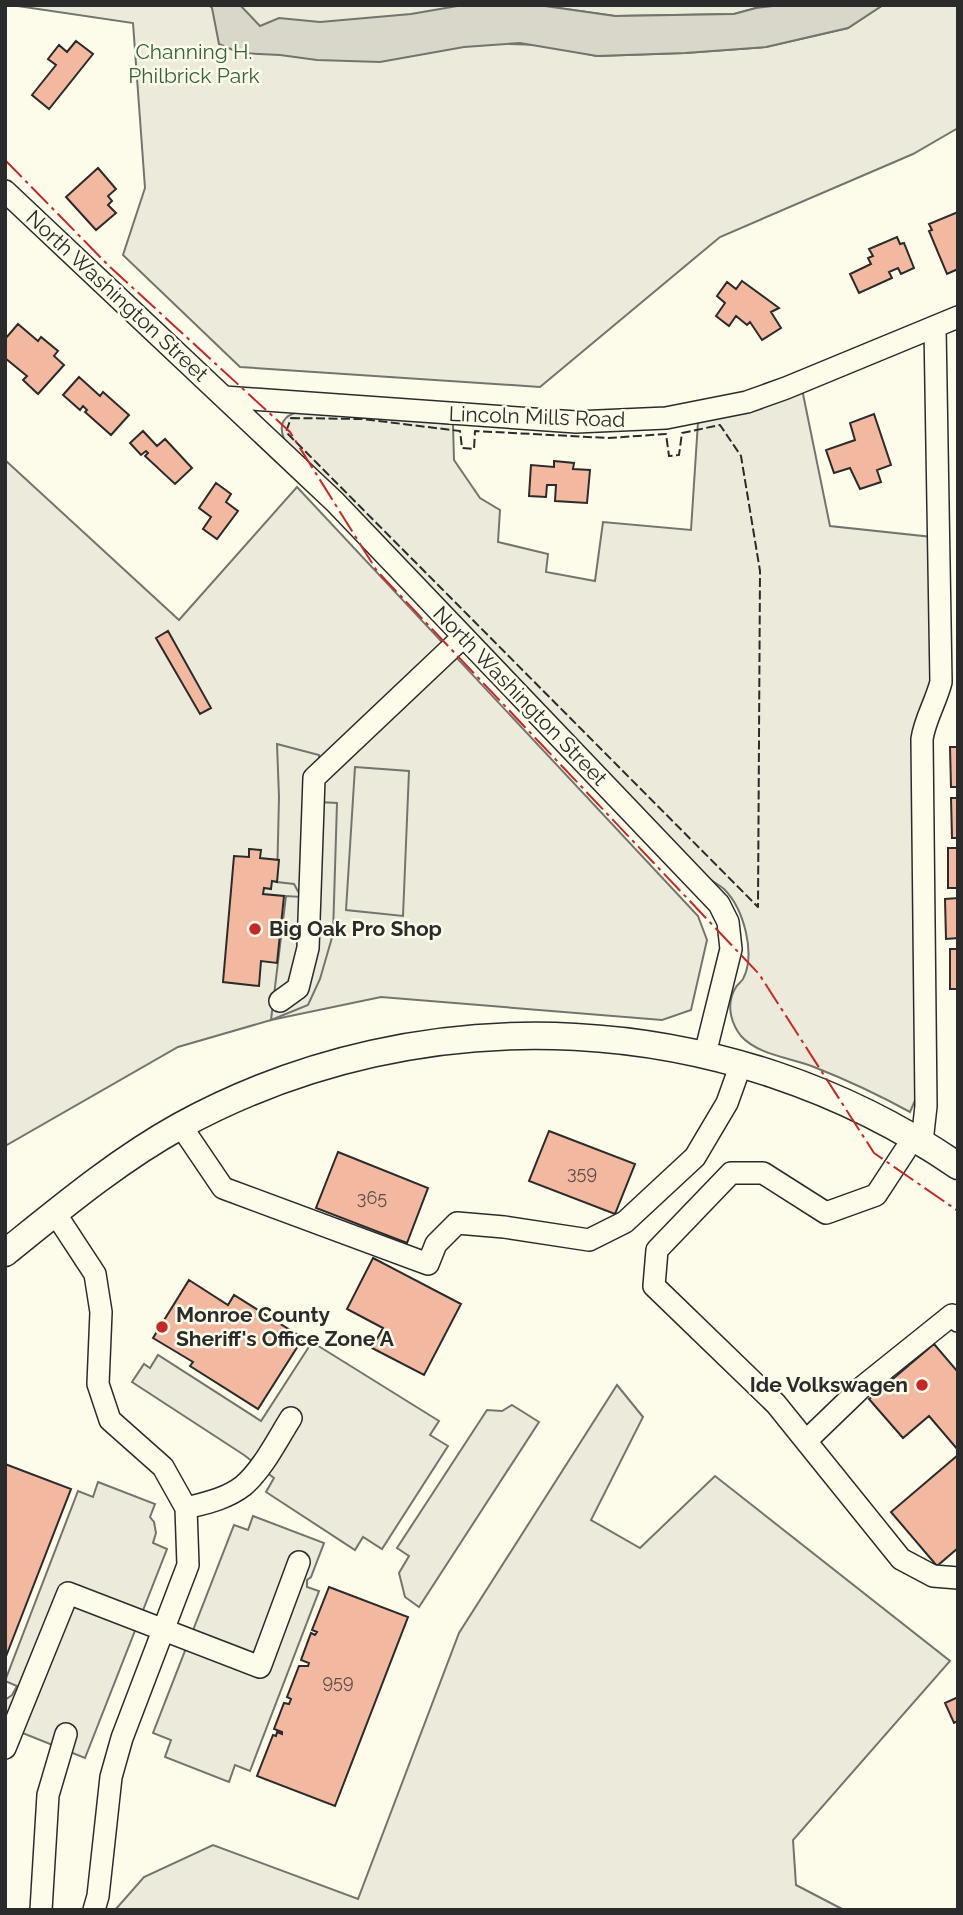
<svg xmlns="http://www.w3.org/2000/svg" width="963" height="1915" viewBox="0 0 963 1915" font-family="Raleway,sans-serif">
	<rect width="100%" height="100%" fill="#fdfbea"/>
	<path fill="#ecebdb" stroke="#74746e" stroke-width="2" d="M 11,5 L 524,5 L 510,44 L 542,45 L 597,56 L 685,53 L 766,47 L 848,28 L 883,5 L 958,5 L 958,128 L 913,154 L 720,237 L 540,387 L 240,367 L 123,255 L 145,188 L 133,23 Z
		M 538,5 L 781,5 L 756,8 L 734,14 L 615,16 Z
		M 802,389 L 830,526 L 932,537 L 935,667 L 916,1098 L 910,1112 C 879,1095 847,1080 814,1067 C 792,1058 758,1055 741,1036 C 730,1022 726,1003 736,987 C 738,984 741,982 743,979 C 756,954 744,909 724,889 C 718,884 709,879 702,874 L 284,439 C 278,424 284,415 299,412 L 453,424 L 454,460 L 480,498 L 500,510 L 498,542 L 548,554 L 546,572 L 595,581 L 603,522 L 691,530 L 698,422 Z
		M 5,460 L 179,620 L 297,487 L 698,916 L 707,940 L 691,1010 L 662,1020 L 381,997 L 271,1020 L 178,1047 L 5,1146 Z
		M 617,1385 L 643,1417 L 591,1520 L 640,1548 L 715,1476 L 950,1661 L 793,1840 L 796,1885 L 844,1910 L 115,1910 L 144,1877 L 213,1845 L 358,1899 L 459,1633 Z"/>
	<path fill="#eceadb" stroke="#74746e" stroke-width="2" d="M 277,744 L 319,755 L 319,802 L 337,803 L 333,934 L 320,979 L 308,1005 L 271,1020 L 286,896 L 301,897 L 294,884 L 277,882 L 279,797 Z
		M 355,767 L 409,771 L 403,916 L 346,910 Z
		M 312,1342 L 439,1421 L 430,1435 L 448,1446 L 382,1549 L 363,1537 L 355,1550 L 266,1492 L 274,1478 L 244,1455 L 132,1382 L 144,1364 L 150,1368 L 158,1355 L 261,1421 Z
		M 512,1405 L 539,1422 L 419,1607 L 405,1597 L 399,1573 L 409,1556 L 397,1548 L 487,1410 L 502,1411 Z
		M 98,1482 L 155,1504 L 150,1517 L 154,1522 L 156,1533 L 153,1543 L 167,1549 L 85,1758 L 5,1726 L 5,1700 L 12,1695 L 17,1686 L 5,1681 L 78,1491 L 93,1497 Z
		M 253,1516 L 324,1543 L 311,1577 L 307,1580 L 307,1587 L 319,1591 L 250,1771 L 235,1765 L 229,1782 L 165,1757 L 171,1740 L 153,1733 L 234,1525 L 248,1530 Z"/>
	<path fill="#d8d7c9" stroke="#74746e" stroke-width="2" d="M 209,5 L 240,5 L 260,26 L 279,18 L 320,22 L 411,14 L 463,5 L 538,5 L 615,16 L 734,14 L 756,8 L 781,5 L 883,5 L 848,28 L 766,47 L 685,53 L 597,56 L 520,43 L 464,47 L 380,62 L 317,60 L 280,55 L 240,53 L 219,44 L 212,8 Z"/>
	<path fill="#f2b8a0" stroke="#2b2b2b" stroke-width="2" d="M 76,41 L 93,54 L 49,109 L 32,95 L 56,65 L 48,59 L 59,45 L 67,52 Z
		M 98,168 L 116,189 L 108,196 L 112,201 L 108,205 L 116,213 L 96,230 L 66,197 Z
		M 958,212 L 958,269 L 947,274 L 929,231 L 932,230 L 929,224 Z
		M 897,237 L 900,244 L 904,243 L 914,268 L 901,274 L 898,268 L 889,272 L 892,278 L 859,293 L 850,274 L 871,264 L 868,258 L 873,256 L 869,249 Z
		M 742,281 L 779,308 L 771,312 L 781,328 L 762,340 L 750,322 L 747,325 L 736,316 L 729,326 L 716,316 L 725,303 L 717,296 L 727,282 L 736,289 Z
		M 18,324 L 38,341 L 41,337 L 58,351 L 54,356 L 64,365 L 38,394 L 23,380 L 27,376 L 5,358 L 5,339 Z
		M 79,377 L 100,396 L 103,392 L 129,415 L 111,435 L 85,412 L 87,410 L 83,406 L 80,410 L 63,395 Z
		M 874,414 L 891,465 L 877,470 L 881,482 L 860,489 L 850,468 L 834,473 L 826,450 L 855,440 L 850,423 Z
		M 143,431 L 157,446 L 165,439 L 192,468 L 175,484 L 145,456 L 148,453 L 146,451 L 141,455 L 130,443 Z
		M 554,461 L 574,463 L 573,469 L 590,470 L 587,503 L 555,501 L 556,485 L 547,485 L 546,497 L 529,496 L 531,465 L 554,467 Z
		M 216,483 L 231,494 L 226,502 L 238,511 L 217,539 L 203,529 L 211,517 L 199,508 Z
		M 168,631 L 211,708 L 200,714 L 156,638 Z
		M 950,747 L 958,747 L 958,787 L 951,787 Z
		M 951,798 L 958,798 L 958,838 L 952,838 Z
		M 948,848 L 958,848 L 958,888 L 948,888 Z
		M 249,849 L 261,850 L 260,858 L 279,860 L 277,882 L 272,881 L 271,889 L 264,888 L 263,894 L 284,896 L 277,963 L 261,961 L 259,986 L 223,982 L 234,856 L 249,857 Z
		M 958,898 L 958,938 L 946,939 L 945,899 Z
		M 950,949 L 958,949 L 958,989 L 950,989 Z
		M 549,1131 L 635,1164 L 615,1214 L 529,1181 Z
		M 338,1152 L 428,1188 L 407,1243 L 316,1208 Z
		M 373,1258 L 461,1304 L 424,1375 L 372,1348 L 383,1328 L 347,1309 Z
		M 189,1280 L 228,1305 L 234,1295 L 303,1338 L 258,1409 L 190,1366 L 193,1362 L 153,1338 Z
		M 934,1344 L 958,1372 L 958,1450 L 929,1416 L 903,1438 L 869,1399 Z
		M 958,1455 L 958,1548 L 937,1566 L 891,1512 Z
		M 5,1464 L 71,1489 L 5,1659 Z
		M 329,1587 L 408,1617 L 335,1806 L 257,1776 L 273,1735 L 276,1736 L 277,1732 L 282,1734 L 282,1732 L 274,1729 L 284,1703 L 289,1704 L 291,1699 L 287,1697 L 299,1666 L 308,1666 L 309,1663 L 301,1660 L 311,1633 L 315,1635 L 317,1632 L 312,1630 Z
		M 958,1697 L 958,1721 L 954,1723 L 945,1703 Z"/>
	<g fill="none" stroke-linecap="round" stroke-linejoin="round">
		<defs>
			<path id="minor" d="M 5,191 L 335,502 L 719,904 L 728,922 L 731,949 L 705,1054
				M 224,397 L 576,422 L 666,418 L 747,402 L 786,388 L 958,317
				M 280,1001 L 298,988 L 308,948 L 314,778 L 463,637
				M 181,1126 L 223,1188 L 428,1264 L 436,1244 L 457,1223 L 504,1227 L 589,1240 L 625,1222 L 695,1157 L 727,1103 L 741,1064
				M 914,1137 L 876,1195 L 826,1213 L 763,1173 L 731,1173 L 657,1250 L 654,1286 L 776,1404 L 901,1559 L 933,1576 L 958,1578
				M 922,1142 L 926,1106 L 922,739 C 925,719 936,702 941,682 L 935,327
				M 55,1213 L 95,1274 L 101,1312 L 98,1384 L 110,1420 L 163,1467 L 186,1508 L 188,1565 L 122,1738 L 111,1777 L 98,1896 L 94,1910
				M 806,1441 L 861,1388 L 952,1315 L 958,1321
				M 186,1508 C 206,1503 226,1499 243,1486 C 263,1469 277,1440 291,1418
				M 5,1748 L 68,1593 L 260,1667 L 299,1562
				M 41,1910 L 48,1795 L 66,1734"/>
			<path id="major" d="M 5,1253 C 61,1208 117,1161 180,1126 C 425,992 729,1009 958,1166"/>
		</defs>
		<use href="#minor" stroke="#2b2b2b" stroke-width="24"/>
		<use href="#major" stroke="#2b2b2b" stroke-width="29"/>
		<use href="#minor" stroke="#fdfbea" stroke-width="21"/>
		<use href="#major" stroke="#fdfbea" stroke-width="26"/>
		<path stroke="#2b2b2b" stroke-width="2" stroke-dasharray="9 3.5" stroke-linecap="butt" d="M 291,418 L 362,419 L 460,431 L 462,448 L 474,449 L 475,431 L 608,438 L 666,434 L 669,456 L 679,455 L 682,433 L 720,425 L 741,456 L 760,571 L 758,907 L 286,432 Z"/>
		<path stroke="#c62828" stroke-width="2" stroke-dasharray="24 5 3.5 5" stroke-linecap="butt" d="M 5,160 L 109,266 L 290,432 L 377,571 L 759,974 L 874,1153 L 958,1211"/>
	</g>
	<g fill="#c62828" stroke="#fdfbea" stroke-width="2.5">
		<circle cx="255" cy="929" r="7"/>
		<circle cx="162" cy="1327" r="7"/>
		<circle cx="922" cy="1385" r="7"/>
	</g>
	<g text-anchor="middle" stroke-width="5" stroke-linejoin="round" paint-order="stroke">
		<g font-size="18" fill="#5d4e48">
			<text x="582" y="1179">359</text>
			<text x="372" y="1204">365</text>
			<text x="338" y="1688">959</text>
		</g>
		<g font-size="21" fill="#34623c" stroke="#fdfbea">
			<text x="194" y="59">Channing H.<tspan x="194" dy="24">Philbrick Park</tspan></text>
		</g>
		<g font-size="21" fill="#2b2b2b" stroke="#fdfbea">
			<text transform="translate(117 296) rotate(43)" y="7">North Washington Street</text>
			<text transform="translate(537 417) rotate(2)" y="7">Lincoln Mills Road</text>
			<text transform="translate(520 696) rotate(46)" y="7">North Washington Street</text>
		</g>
		<g font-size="21" font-weight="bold" fill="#2b2b2b" stroke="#fdfbea" text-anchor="start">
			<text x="269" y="936">Big Oak Pro Shop</text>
			<text x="176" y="1322">Monroe County<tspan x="176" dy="24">Sheriff's Office Zone A</tspan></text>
			<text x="908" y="1392" text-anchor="end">Ide Volkswagen</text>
		</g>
	</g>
	<rect width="963" height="1915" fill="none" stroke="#2b2b2b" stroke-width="14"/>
</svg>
